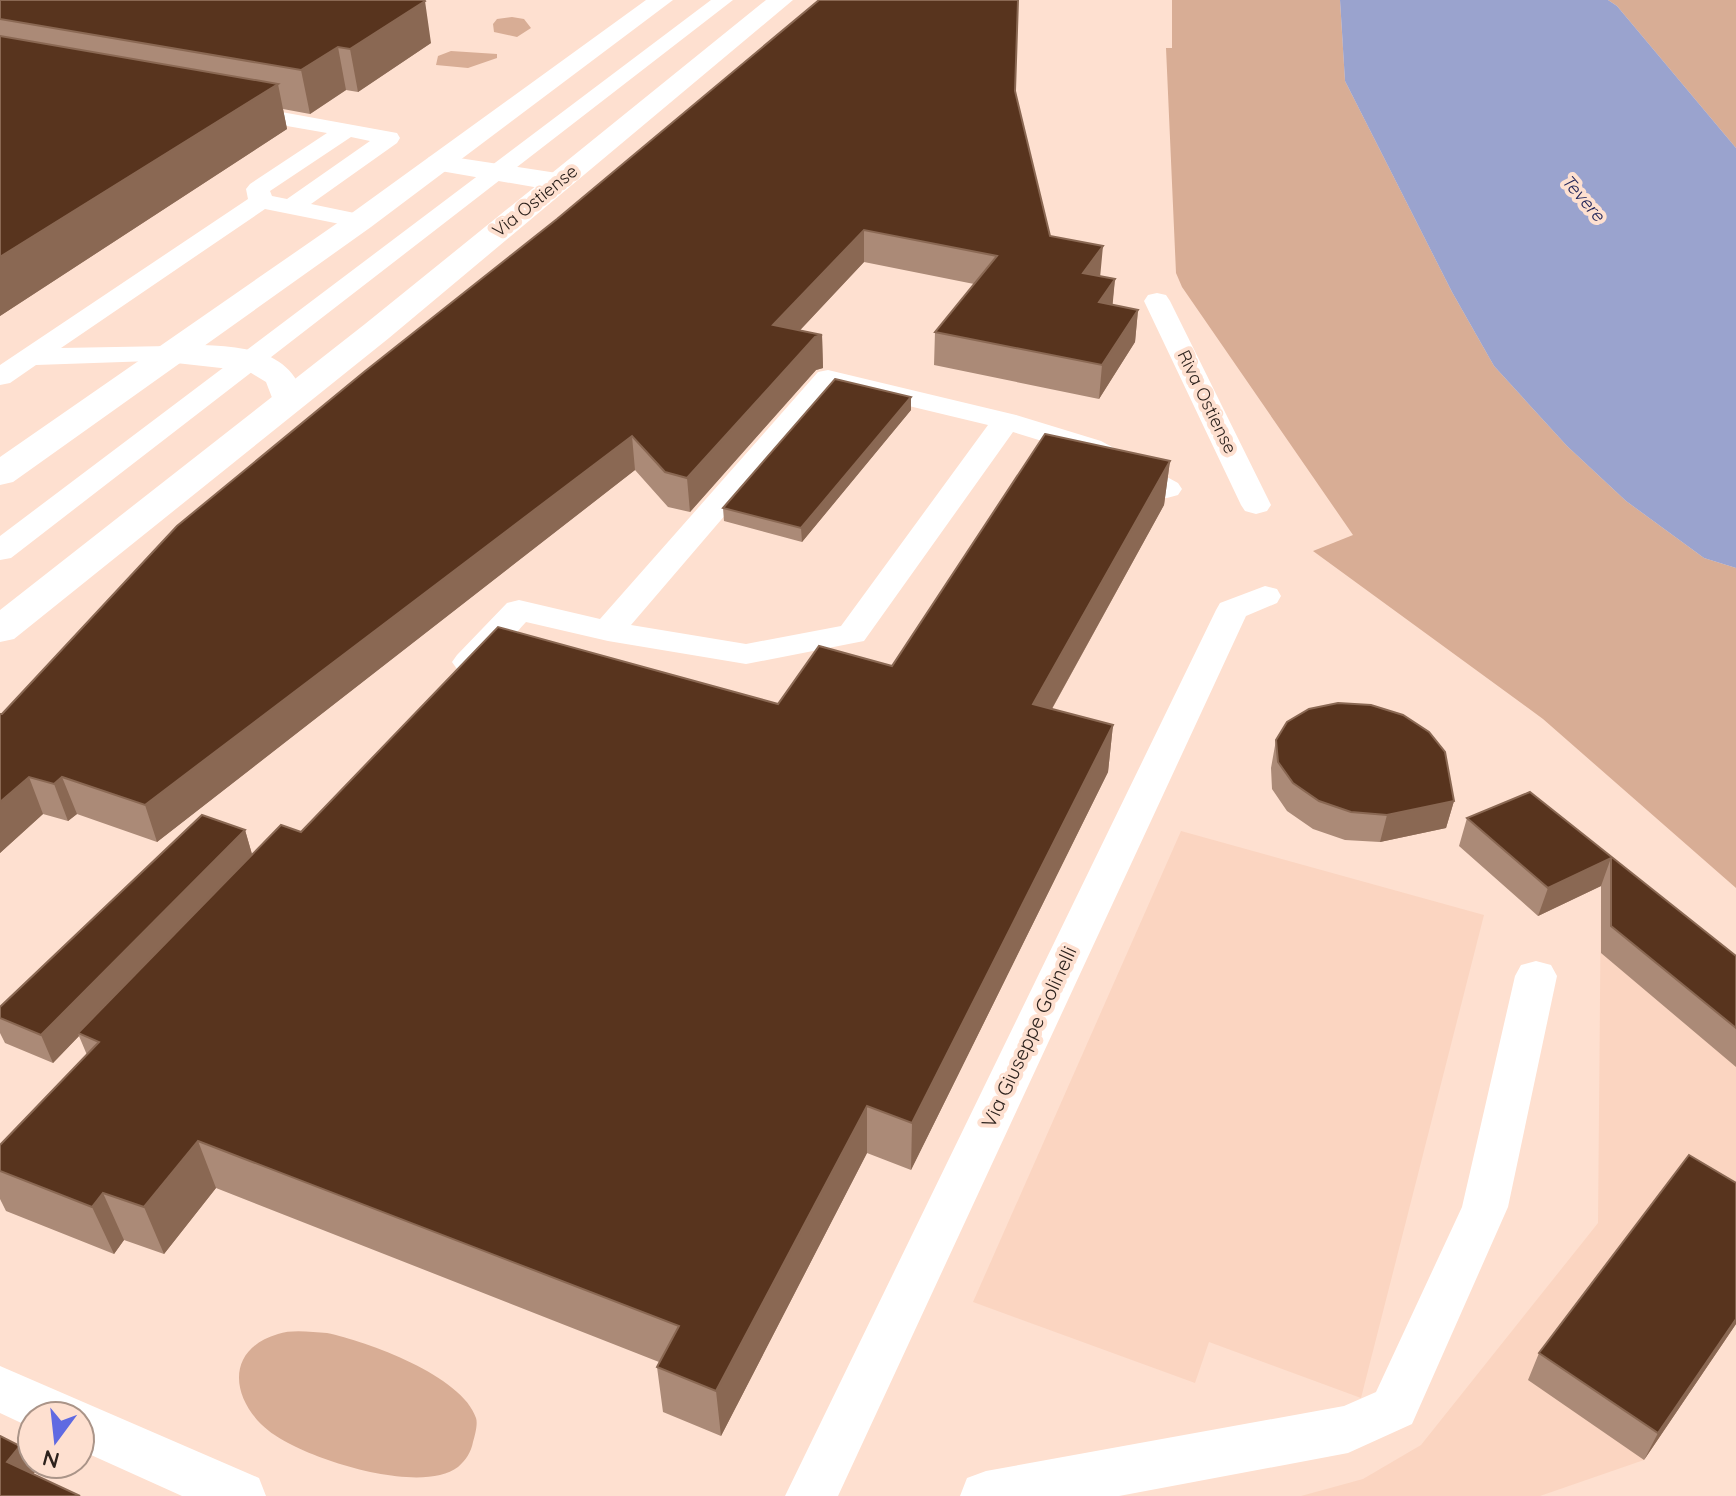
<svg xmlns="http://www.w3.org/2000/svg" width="1736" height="1496" viewBox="0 0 1736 1496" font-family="Quicksand,sans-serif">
	<rect width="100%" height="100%" fill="#fee0d0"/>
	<path fill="#fbd5c1" d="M 1181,831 L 1484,915 L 1361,1398 L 1209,1342 L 1195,1383 L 973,1302 Z
		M 1601,886 L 1736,993 L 1736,1324 L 1644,1460 L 1540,1496 L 1301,1496 L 1363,1479 L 1421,1445 L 1598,1223 Z"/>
	<path fill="#d8ad95" d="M 1172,0 L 1340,0 L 1345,81 L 1452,292 L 1494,366 L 1567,446 L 1626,501 L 1704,558 L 1736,568 L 1736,888 L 1543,719 L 1313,551 L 1353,535 L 1182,287 L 1176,273 L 1166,48 L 1172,48 Z
		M 1608,0 L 1736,0 L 1736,148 L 1617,6 Z
		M 512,17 L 524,19 L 531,28 L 517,37 L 494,32 L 493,24 L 497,19 Z
		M 451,51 L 497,54 L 497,58 L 468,68 L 436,65 L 438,56 Z
		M 327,1333 C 366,1341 463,1376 476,1418 C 478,1424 475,1435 473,1442 C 471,1452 466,1460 458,1467 C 420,1496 303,1458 269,1431 C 231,1401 224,1350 278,1334 C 292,1329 312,1332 327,1333 Z"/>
	<path fill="#9aa3ce" d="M 1340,0 L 1608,0 L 1617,6 L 1736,148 L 1736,568 L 1704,558 L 1626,501 L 1567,446 L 1494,366 L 1452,292 L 1345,81 Z"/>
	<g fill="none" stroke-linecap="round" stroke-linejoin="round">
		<path fill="#fff" fill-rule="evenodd" d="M 711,0 L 733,0 L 11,558 L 0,560 L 0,536 Z
			M 238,104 L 397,133 L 400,138 L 397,143 L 311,204 L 369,216 L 372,221 L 369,226 L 360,228 L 265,209 L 61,348 L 170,346 L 180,348 L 184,354 L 180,360 L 36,365 L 10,383 L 0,385 L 0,365 L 248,199 L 246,189 L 250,184 L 327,133 L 230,116 L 227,111 ZM 351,137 L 370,141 L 287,199 L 272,196 L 270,191 Z
			M 1157,293 L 1166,295 L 1170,301 L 1271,505 L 1267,511 L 1256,514 L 1245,511 L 1241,505 L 1144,301 L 1148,295 Z
			M 828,370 L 1016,415 L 1101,441 L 1178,483 L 1182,489 L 1178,495 L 1167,498 L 1156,495 L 1081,453 L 1013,432 L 864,641 L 746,664 L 608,641 L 526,622 C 507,642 487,677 457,669 L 452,662 L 457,655 L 507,603 L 519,600 L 600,619 L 818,372 ZM 834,388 L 988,425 L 841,626 L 746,644 L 631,625 Z
			M 1265,586 L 1277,589 L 1281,596 L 1277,603 L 1246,616 L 838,1496 L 785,1496 L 1216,610 L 1220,603 Z
			M 1536,961 L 1551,965 L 1557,976 L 1508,1207 L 1412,1424 L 1348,1453 L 1119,1496 L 960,1496 L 967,1478 L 986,1471 L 1344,1406 L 1376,1392 L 1462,1207 L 1515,976 L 1521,965 Z
			M 0,1366 L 259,1478 L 266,1496 L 182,1496 L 80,1450 L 80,1416 L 32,1416 L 32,1428 L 0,1413 Z"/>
		<path fill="#fff" fill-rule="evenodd" d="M 439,155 L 557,173 L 567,176 L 571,182 L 567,188 L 557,191 L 429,169 L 425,163 L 429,157 Z
			M 170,344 C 222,347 290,339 305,401 L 300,408 L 288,411 L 276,408 L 266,382 L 248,371 L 158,361 L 153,354 L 158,347 Z"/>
		<path fill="#fff" fill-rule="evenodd" d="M 646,0 L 673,0 L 371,227 L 13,482 L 0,485 L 0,457 L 349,215 Z
			M 766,0 L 793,0 L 389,338 L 14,639 L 0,642 L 0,610 L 365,324 Z"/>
	</g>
	<path fill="#ab8a77" d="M 0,0 L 431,43 L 358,92 L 346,90 L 310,114 L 283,109 L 287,129 L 0,316 Z
		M 1015,91 L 1050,236 L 1100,276 L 1115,279 L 1112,305 L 1138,310 L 1135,342 L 1099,399 L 934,365 L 935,332 L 974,284 L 864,262 L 800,330 L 822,335 L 823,368 L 816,370 L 690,512 L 668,507 L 635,470 L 157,842 L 77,814 L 68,821 L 43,814 L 0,853 L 0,714 L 2,714 Z
		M 911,397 L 911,410 L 802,542 L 724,521 L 723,508 Z
		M 1170,461 L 1164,505 L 1052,709 L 1113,725 L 1108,772 L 911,1170 L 867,1153 L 721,1436 L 663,1412 L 657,1367 L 659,1362 L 216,1188 L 164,1254 L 124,1240 L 114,1254 L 6,1211 L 0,1199 L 0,1145 L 87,1055 L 79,1036 L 53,1063 L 5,1043 L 0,1033 L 0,1007 L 245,830 L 252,854 L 301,832 L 778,704 L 892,666 Z
		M 1276,740 L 1454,801 L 1446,828 L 1380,842 L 1345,840 L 1313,829 L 1287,811 L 1272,789 L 1271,768 Z
		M 1530,792 L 1736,956 L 1736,1067 L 1601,953 L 1601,886 L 1538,916 L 1459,846 L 1467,818 Z
		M 1736,1324 L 1644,1460 L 1528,1380 L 1539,1353 Z"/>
	<path fill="#8a6853" d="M 425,1 L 431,43 L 358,92 L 350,49 Z
		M 338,47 L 346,90 L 310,114 L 301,70 Z
		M 278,84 L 287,129 L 0,316 L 0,257 Z
		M 864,230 L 864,262 L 774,358 L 773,325 Z
		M 1103,246 L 1100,278 L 1083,273 Z
		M 1115,279 L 1112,311 L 1099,302 Z
		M 1138,310 L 1135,342 L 1099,399 L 1102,365 Z
		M 822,335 L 823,368 L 816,370 L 690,512 L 687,478 L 815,337 Z
		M 911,397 L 911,410 L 802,542 L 801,528 Z
		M 632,436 L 635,470 L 157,842 L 145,805 Z
		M 1170,461 L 1164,505 L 1029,750 L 1033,704 Z
		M 1113,725 L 1108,772 L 911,1170 L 912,1123 Z
		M 29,777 L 43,814 L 0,853 L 0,802 Z
		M 62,777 L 77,814 L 68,821 L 54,784 Z
		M 1454,801 L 1446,828 L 1380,842 L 1387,815 Z
		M 245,830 L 253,858 L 78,1033 L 79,1036 L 53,1063 L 41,1035 Z
		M 1611,858 L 1601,886 L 1538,916 L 1548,888 Z
		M 867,1106 L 867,1153 L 721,1436 L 716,1391 Z
		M 198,1141 L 216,1188 L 164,1254 L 144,1207 Z
		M 103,1193 L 124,1240 L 114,1254 L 92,1207 Z
		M 1736,1319 L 1736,1324 L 1644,1460 L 1658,1433 Z
		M 20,1446 L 35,1472 L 22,1489 L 7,1462 Z"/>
	<path fill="#58341e" stroke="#8a6853" stroke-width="2" d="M 0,0 L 424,0 L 425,1 L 350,49 L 338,47 L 301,70 L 0,19 Z
		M 819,0 L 1018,0 L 1015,91 L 1050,236 L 1103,246 L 1083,273 L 1115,279 L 1099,302 L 1138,310 L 1102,365 L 935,332 L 997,256 L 864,230 L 773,325 L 822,335 L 815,337 L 687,478 L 665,472 L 632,436 L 145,805 L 62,777 L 54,784 L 29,777 L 0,802 L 0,714 L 2,714 L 177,526 L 364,372 L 557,219 Z
		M 0,36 L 278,84 L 0,257 Z
		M 835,379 L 911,397 L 801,528 L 723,508 Z
		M 1045,434 L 1170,461 L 1033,704 L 1113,725 L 912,1123 L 867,1106 L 716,1391 L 657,1367 L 679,1326 L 198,1141 L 144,1207 L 103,1193 L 92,1207 L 0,1171 L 0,1145 L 99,1042 L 78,1033 L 281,825 L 301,832 L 498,627 L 778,704 L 819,646 L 892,666 Z
		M 1338,703 L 1371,705 L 1403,715 L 1429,732 L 1445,752 L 1454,801 L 1387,815 L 1351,812 L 1319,801 L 1293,783 L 1278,762 L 1276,740 L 1287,722 L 1309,709 Z
		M 1530,792 L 1736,956 L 1736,1028 L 1611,926 L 1611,858 L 1548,888 L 1467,818 Z
		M 202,815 L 245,830 L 41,1035 L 0,1018 L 0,1007 Z
		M 1689,1155 L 1736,1183 L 1736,1319 L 1658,1433 L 1539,1353 Z
		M 0,1436 L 20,1446 L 7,1462 L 80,1496 L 0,1496 Z"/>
	<g text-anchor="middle" stroke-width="8" stroke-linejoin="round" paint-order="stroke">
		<g font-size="18" font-style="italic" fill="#1e2257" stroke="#fee0d0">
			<text transform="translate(1583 198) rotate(49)" y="6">Tevere</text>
		</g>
		<g font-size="18" fill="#2d221d" stroke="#fee0d0">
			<text transform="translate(535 201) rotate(-39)" y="6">Via Ostiense</text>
			<text transform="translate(1207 402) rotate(64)" y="6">Riva Ostiense</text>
		</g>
		<g font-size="20" fill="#2d221d" stroke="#fee0d0">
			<text transform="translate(1029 1037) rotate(-65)" y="7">Via Giuseppe Golinelli</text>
		</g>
	</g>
	<g transform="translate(56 1440) rotate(195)"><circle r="38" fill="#fee0d0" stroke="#aa9488" stroke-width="2"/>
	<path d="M0-6L14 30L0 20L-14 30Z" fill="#5f6ae2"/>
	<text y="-12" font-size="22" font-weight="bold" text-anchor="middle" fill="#2d221d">N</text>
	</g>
</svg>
